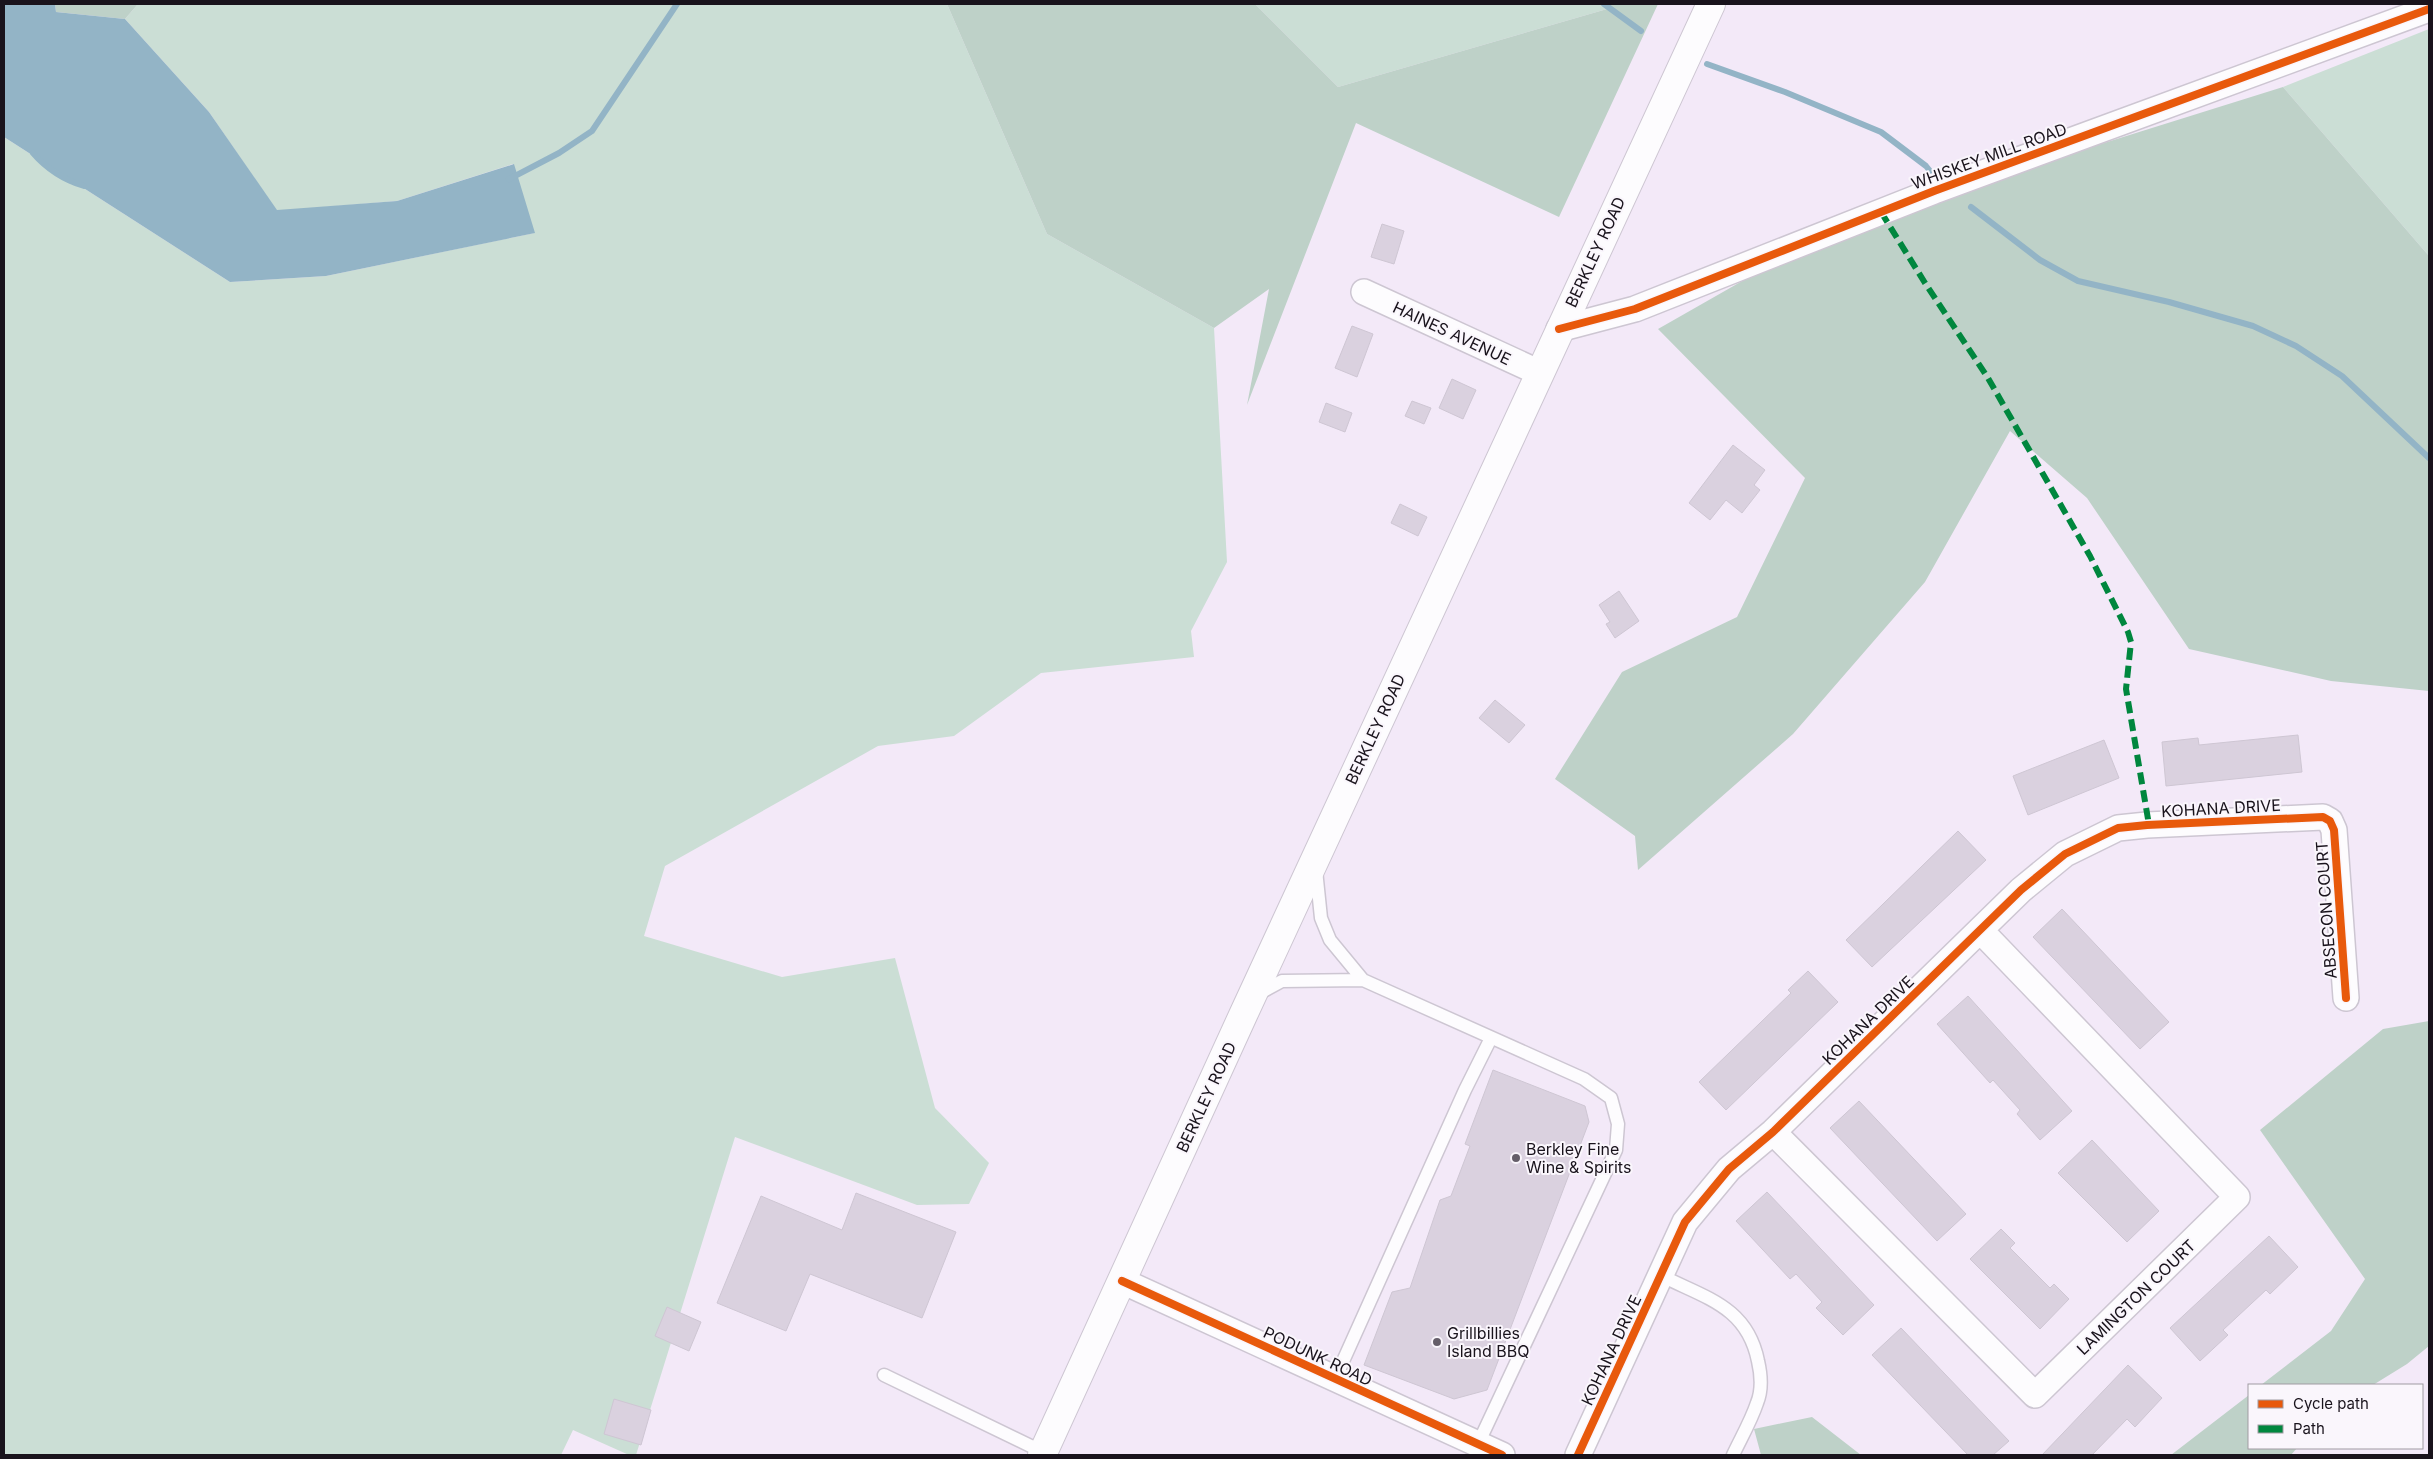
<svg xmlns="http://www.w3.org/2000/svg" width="2433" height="1459" viewBox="0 0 2433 1459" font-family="Inter,sans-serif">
	<rect width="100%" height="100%" fill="#f3e9f8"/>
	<path fill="#cbded5" d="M 138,4 L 947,4 L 1047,234 L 1214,328 L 1227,562 L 1191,631 L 1194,657 L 1041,673 L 954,736 L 878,746 L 665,866 L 644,936 L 782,977 L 895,958 L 935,1108 L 989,1163 L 969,1204 L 917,1205 L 735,1137 L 636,1455 L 629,1455 L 573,1430 L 561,1455 L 4,1455 L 4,137 L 230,282 L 326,276 L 534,233 L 513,164 L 397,201 L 277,211 L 209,112 L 125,19 Z
		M 1255,4 L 1610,4 L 1607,9 L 1338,87 Z
		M 2429,29 L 2429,256 L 2283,87 Z"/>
	<path fill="#bed1c8" d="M 55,4 L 138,4 L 125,19 L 56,12 Z
		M 947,4 L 1255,4 L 1338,87 L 1607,9 L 1610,4 L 1658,4 L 1559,217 L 1356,123 L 1247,405 L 1269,289 L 1214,328 L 1047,234 Z
		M 2283,87 L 2429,256 L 2429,691 L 2331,681 L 2189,649 L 2087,498 L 2010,431 L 1925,582 L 1793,734 L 1638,870 L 1635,836 L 1555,779 L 1622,672 L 1737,617 L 1805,478 L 1658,329 L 1839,226 Z
		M 2429,1021 L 2429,1346 L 2407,1364 L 2373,1385 L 2261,1385 L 2331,1331 L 2365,1279 L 2260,1130 L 2383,1029 Z
		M 2249,1395 L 2249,1448 L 2297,1448 L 2291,1455 L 2171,1455 Z
		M 1812,1417 L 1861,1455 L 1761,1455 L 1754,1429 Z"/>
	<path fill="#93b4c6" d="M 4,4 L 55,4 L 56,12 L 125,19 L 209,112 L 277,210 L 397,201 L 514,164 L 535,233 L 326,276 L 230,282 L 4,137 Z"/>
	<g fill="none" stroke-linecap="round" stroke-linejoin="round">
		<path stroke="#93b4c6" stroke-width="6" d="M 1604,4 L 1641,31
			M 1707,64 L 1785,92 L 1881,132 L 1926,166 L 1930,171
			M 33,153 C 46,168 64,180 84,186
			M 509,179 L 559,153 L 592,131 L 677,4
			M 1971,207 L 2040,260 L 2078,281 L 2169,302 L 2253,326 L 2296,346 L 2342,376 L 2429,458"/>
	</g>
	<path fill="#dad1df" stroke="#cec6d3" d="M 1382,224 L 1404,231 L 1394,264 L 1371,257 Z
		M 1352,326 L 1373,334 L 1357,377 L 1335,368 Z
		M 1452,379 L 1476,390 L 1463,419 L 1439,408 Z
		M 1412,401 L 1431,408 L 1424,424 L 1405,416 Z
		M 1326,403 L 1352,413 L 1345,432 L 1319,422 Z
		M 1733,445 L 1765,470 L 1754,485 L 1760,490 L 1742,513 L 1726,500 L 1710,520 L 1689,503 Z
		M 1400,504 L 1427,517 L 1418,536 L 1391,523 Z
		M 1619,591 L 1639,621 L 1615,638 L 1606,624 L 1610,622 L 1599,605 Z
		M 1495,700 L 1525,725 L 1509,743 L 1479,718 Z
		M 2298,735 L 2302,772 L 2166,786 L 2162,742 L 2198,738 L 2199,745 Z
		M 2104,740 L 2119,778 L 2028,815 L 2013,776 Z
		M 1958,831 L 1986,860 L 1872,967 L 1846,940 Z
		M 2062,909 L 2169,1022 L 2140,1049 L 2033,937 Z
		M 1808,971 L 1838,1002 L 1726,1110 L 1699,1082 L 1791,993 L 1788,990 Z
		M 1968,996 L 2072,1111 L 2040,1140 L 2017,1114 L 2020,1110 L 1993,1080 L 1990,1083 L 1937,1024 Z
		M 1493,1070 L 1585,1106 L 1589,1122 L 1487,1390 L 1454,1399 L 1364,1365 L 1392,1292 L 1410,1288 L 1440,1200 L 1451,1196 L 1470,1146 L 1465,1144 Z
		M 1859,1101 L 1966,1214 L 1937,1241 L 1830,1128 Z
		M 2092,1140 L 2159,1211 L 2127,1242 L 2058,1173 Z
		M 1767,1192 L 1874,1305 L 1843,1335 L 1816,1308 L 1822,1302 L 1796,1274 L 1790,1279 L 1736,1221 Z
		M 856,1193 L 956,1232 L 922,1318 L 810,1274 L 786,1331 L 717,1303 L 761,1196 L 842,1230 Z
		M 2001,1229 L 2015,1243 L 2010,1248 L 2050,1288 L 2054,1284 L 2069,1299 L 2040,1329 L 1970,1259 Z
		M 2269,1236 L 2298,1267 L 2270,1294 L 2266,1290 L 2223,1330 L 2228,1335 L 2200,1361 L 2170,1328 Z
		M 667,1307 L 701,1322 L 689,1351 L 655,1336 Z
		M 1901,1328 L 2009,1441 L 1993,1455 L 1968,1455 L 1872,1355 Z
		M 2128,1365 L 2162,1398 L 2135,1427 L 2127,1419 L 2092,1455 L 2042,1455 Z
		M 614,1399 L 651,1410 L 641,1445 L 604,1434 Z"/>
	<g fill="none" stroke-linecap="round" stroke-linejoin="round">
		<defs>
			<path id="service" d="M 1316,870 L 1321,918 L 1330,940 L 1363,980 L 1584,1079 L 1611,1098 L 1618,1124 L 1616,1150 L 1478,1444
				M 1256,995 L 1282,981 L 1363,980
				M 1660,1275 C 1705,1298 1747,1306 1758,1361 C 1761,1374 1762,1391 1757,1403 C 1751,1421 1741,1438 1733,1455
				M 884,1375 L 1043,1452
				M 1335,1379 L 1465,1090 L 1491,1038"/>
			<path id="minor" d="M 1364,292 L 1540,373
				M 1559,329 L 1635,309 L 1934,191 L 2429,9
				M 1773,1132 L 2035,1395 L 2237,1197 L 1980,930
				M 1122,1281 L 1502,1455
				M 1578,1455 L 1685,1222 L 1729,1169 L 1773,1132 L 2021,890 L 2065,854 L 2118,828 L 2147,825 L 2323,817 L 2330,821 L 2334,830 L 2346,998"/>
			<path id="primary" d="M 1042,1455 L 1244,1013 L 1711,4"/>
		</defs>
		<use href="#service" stroke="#cdc6d2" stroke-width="15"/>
		<use href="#minor" stroke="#cdc6d2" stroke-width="28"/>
		<use href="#primary" stroke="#cdc6d2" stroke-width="30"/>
		<use href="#service" stroke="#fdfcfe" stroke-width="12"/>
		<use href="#minor" stroke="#fdfcfe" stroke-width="25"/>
		<use href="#primary" stroke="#fdfcfe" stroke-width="28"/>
		<path stroke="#00873e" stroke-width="6" stroke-dasharray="12 6" stroke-linecap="butt" d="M 1881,212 L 1925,283 L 1988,378 L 2090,556 L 2128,632 L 2131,642 L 2126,689 L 2149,825"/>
		<defs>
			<path id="cycleway" d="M 1559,329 L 1635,309 L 1934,191 L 2429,9
				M 1122,1281 L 1502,1455
				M 1578,1455 L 1685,1222 L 1729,1169 L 1773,1132 L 2021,890 L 2065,854 L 2118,828 L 2147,825 L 2323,817 L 2330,821 L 2334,830 L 2346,998"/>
		</defs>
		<use href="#cycleway" stroke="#faf6fc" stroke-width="11"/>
		<use href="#cycleway" stroke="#e8590c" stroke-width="8"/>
	</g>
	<g fill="#655e69" stroke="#faf6fc" stroke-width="2">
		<circle cx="1516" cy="1158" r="5"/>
		<circle cx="1437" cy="1342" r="5"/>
	</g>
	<g text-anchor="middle" stroke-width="4" stroke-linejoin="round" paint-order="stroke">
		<g font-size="16" fill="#19131c" stroke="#faf6fc">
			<text transform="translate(1989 156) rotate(-20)" y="6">WHISKEY MILL ROAD</text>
			<text transform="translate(1595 252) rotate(-65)" y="6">BERKLEY ROAD</text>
			<text transform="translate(1452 333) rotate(25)" y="6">HAINES AVENUE</text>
			<text transform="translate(1375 729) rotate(-65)" y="6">BERKLEY ROAD</text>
			<text transform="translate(2221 808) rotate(-3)" y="6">KOHANA DRIVE</text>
			<text transform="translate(2326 910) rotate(-94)" y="6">ABSECON COURT</text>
			<text transform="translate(1868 1020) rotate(-44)" y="6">KOHANA DRIVE</text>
			<text transform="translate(1206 1097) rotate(-65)" y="6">BERKLEY ROAD</text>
			<text transform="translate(2136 1297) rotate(-44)" y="6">LAMINGTON COURT</text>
			<text transform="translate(1611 1350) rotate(-65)" y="6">KOHANA DRIVE</text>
			<text transform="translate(1318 1356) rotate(25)" y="6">PODUNK ROAD</text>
		</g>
		<g font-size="16" fill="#19131c" stroke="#faf6fc" text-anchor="start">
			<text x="1526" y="1155">Berkley Fine<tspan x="1526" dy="18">Wine &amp; Spirits</tspan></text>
			<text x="1447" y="1339">Grillbillies<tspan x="1447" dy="18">Island BBQ</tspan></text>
		</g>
	</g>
	<rect width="2433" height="1459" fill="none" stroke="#19131c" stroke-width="10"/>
	<rect x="2248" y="1384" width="175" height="65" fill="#faf6fc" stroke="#a09ba2"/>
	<rect x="2258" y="1400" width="25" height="8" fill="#e8590c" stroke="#a09ba2"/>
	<text x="2293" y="1409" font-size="15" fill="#19131c">Cycle path</text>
	<rect x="2258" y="1425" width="25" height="8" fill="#00873e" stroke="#a09ba2"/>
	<text x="2293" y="1434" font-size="15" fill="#19131c">Path</text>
</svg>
